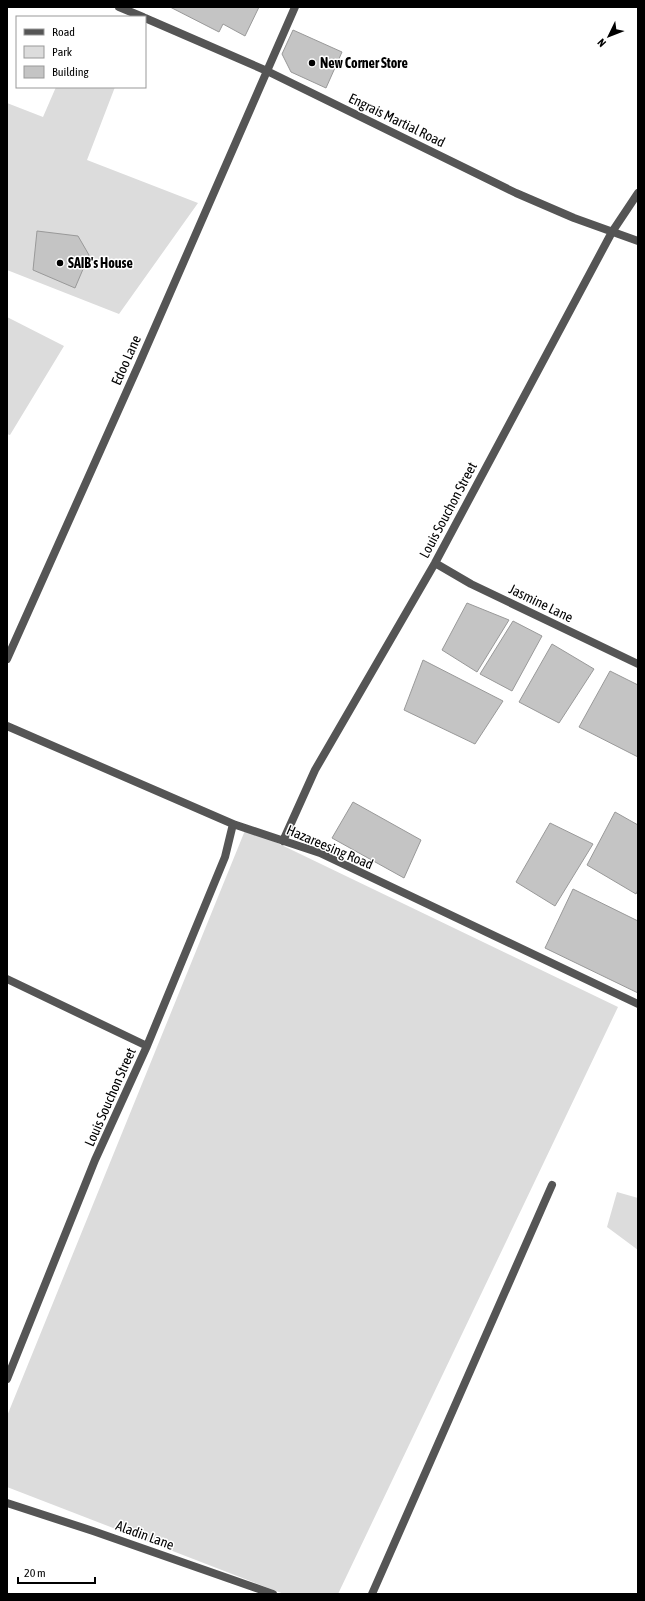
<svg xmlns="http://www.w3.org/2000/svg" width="645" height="1601" viewBox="0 0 645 1601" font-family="'Asap Condensed',sans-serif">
	<rect width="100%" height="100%" fill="#fff"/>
	<path fill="#dcdcdc" d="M 56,87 L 115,87 L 87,160 L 198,203 L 119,314 L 7,270 L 7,103 L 43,117 Z
		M 7,317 L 64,346 L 10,435 L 7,434 Z
		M 246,828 L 618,1007 L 338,1594 L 284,1594 L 7,1487 L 7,1416 Z
		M 617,1192 L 638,1198 L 638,1250 L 607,1227 Z"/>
	<path fill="#c4c4c4" stroke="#999" d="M 170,7 L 259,7 L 245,36 L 223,24 L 219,32 Z
		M 293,30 L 342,52 L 326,88 L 291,72 L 282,54 Z
		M 37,231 L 78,236 L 89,255 L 75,288 L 33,270 Z
		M 467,603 L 509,620 L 477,672 L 442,650 Z
		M 513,621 L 542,636 L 512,691 L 480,674 Z
		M 552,644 L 594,669 L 559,723 L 519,702 Z
		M 423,660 L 503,701 L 475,744 L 404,710 Z
		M 610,671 L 638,685 L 638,757 L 579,727 Z
		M 353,802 L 421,840 L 404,878 L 332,838 Z
		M 615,812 L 638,825 L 638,890 L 636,894 L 587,865 Z
		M 550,823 L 593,844 L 555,906 L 516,882 Z
		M 573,889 L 638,921 L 638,993 L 545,948 Z"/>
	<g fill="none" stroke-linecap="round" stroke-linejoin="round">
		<path stroke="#555" stroke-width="8" d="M 119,7 L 143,17
			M 145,18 L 267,71 L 516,193 L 574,218 L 638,241
			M 435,563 L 471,584 L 638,664
			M 7,659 L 139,364 L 295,7
			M 7,726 L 233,824 L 320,853 L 638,1004
			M 283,841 L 315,770 L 435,563 L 612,232 L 638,193
			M 7,979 L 147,1046
			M 7,1379 L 95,1160 L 147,1046 L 225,857 L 233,824
			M 7,1503 L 93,1531 L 273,1594
			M 372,1594 L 552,1185"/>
	</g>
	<g fill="#000" stroke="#fff" stroke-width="1.5">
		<circle cx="312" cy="63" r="4"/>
		<circle cx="60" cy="263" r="4"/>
	</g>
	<g text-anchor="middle" stroke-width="3" stroke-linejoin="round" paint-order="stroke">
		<g font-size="14" font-weight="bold" fill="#000" stroke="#fff" text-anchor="start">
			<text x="320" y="68">New Corner Store</text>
			<text x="68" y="268">SAIB's House</text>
		</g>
		<g font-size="14" fill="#000" stroke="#fff">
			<text transform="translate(397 120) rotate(26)" y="5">Engrais Martial Road</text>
			<text transform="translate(126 360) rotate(-66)" y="5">Edoo Lane</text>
			<text transform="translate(448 510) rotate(-62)" y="5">Louis Souchon Street</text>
			<text transform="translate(541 603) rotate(26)" y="5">Jasmine Lane</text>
			<text transform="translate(330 847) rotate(23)" y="5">Hazareesing Road</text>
			<text transform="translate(110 1097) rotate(-66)" y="5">Louis Souchon Street</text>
			<text transform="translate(145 1535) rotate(20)" y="5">Aladin Lane</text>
		</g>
	</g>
	<rect width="645" height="1601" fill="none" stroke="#000000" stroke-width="16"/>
	<rect x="16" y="16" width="130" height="72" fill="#ffffff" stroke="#999999"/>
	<rect x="24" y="29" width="20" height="6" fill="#555555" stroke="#999999"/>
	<text x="52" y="36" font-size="12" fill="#000000">Road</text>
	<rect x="24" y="46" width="20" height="12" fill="#dcdcdc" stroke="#999999"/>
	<text x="52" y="56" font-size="12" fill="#000000">Park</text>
	<rect x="24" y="66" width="20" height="12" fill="#c4c4c4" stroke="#999999"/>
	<text x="52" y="76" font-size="12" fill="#000000">Building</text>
	<g transform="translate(609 36) rotate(227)" stroke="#ffffff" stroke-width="3" paint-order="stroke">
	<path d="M0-3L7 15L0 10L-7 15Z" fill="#000000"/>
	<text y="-6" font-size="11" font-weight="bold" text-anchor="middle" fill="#000000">N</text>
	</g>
	<path d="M18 1577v6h77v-6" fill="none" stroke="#000000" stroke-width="2"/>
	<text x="24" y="1577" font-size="12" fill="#000000" stroke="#ffffff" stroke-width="3" paint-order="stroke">20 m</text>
</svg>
